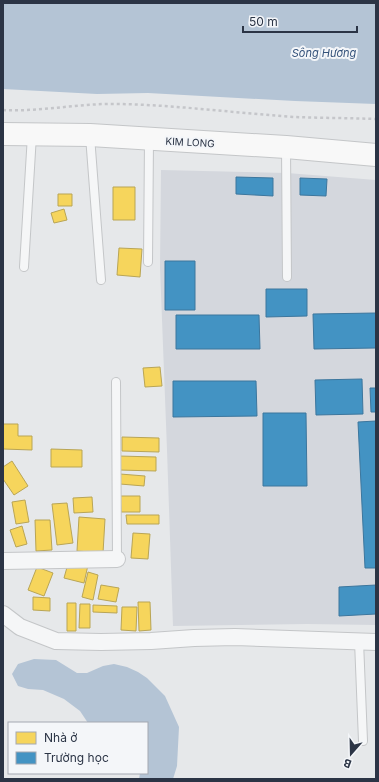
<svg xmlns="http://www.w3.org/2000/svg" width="379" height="782" viewBox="0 0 379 782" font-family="Inter,sans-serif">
	<rect width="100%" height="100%" fill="#e6e8ea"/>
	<path fill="#d4d7dd" d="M 161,170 L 287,173 L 376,180 L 376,625 L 307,624 L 173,626 L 167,450 L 160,267 Z"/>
	<path fill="#b4c4d5" d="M 3,3 L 376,3 L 376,104 L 295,101 L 148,93 L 97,94 L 3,89 Z
		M 34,659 L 56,660 L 77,673 L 87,673 L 103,666 L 114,664 L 127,667 L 138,672 L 147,678 L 165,696 L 179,727 L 177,766 L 173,779 L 139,779 L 140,773 L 147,773 L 147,723 L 88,723 L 80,711 L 64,699 L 43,690 L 28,689 L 18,686 L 12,674 L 18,664 Z"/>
	<path fill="#f6d55c" stroke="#b9a555" d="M 113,187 L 135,187 L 135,220 L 113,220 Z
		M 58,194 L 72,194 L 72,206 L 58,206 Z
		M 64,209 L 67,220 L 54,223 L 51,213 Z
		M 119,248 L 142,249 L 140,277 L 117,275 Z
		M 160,367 L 162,386 L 145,387 L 143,368 Z
		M 3,424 L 18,424 L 18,436 L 32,436 L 32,450 L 3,449 Z
		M 122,437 L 159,438 L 159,452 L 122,451 Z
		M 51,449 L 82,450 L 82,467 L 51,467 Z
		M 119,456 L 156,457 L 156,471 L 119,470 Z
		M 12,461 L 28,486 L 14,495 L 3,479 L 3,467 Z
		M 120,474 L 145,476 L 144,486 L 120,484 Z
		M 120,496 L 140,496 L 140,512 L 121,512 Z
		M 92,497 L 93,512 L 74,513 L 73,498 Z
		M 25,500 L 29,522 L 16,524 L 12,502 Z
		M 67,503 L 73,543 L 57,545 L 52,504 Z
		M 126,515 L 159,515 L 159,524 L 127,524 Z
		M 79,517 L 105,519 L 103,553 L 77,551 Z
		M 35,520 L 50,520 L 52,550 L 36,551 Z
		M 22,526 L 27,544 L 16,547 L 10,530 Z
		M 133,533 L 150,534 L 148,559 L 131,558 Z
		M 69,560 L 88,565 L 84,583 L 64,578 Z
		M 37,567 L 53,573 L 44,596 L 28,590 Z
		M 88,572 L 98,575 L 93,600 L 82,597 Z
		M 101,585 L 119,588 L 116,602 L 98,599 Z
		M 33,597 L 50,598 L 50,611 L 33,610 Z
		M 138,602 L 150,602 L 151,630 L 139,631 Z
		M 67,603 L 76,603 L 76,631 L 67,631 Z
		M 80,604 L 90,604 L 90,628 L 79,628 Z
		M 93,605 L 117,606 L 117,613 L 93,612 Z
		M 122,607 L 137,607 L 136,631 L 121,630 Z"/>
	<path fill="#4393c3" stroke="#3c769d" d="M 236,177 L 273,178 L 273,196 L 236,194 Z
		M 300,178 L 327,179 L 326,196 L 300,195 Z
		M 165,261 L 195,261 L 195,310 L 165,310 Z
		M 266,289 L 307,289 L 307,316 L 266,317 Z
		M 376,313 L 376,348 L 314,349 L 313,314 Z
		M 176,315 L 259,315 L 260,349 L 176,349 Z
		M 362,379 L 363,414 L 316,415 L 315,380 Z
		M 173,381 L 256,381 L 257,416 L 173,417 Z
		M 370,388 L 376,388 L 376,412 L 371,412 Z
		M 263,413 L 306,413 L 307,486 L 263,486 Z
		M 376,421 L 376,568 L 365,568 L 358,422 Z
		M 376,585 L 376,614 L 339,616 L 339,587 Z"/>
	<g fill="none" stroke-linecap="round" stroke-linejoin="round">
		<defs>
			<path id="service" d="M 90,136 L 101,280
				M 286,148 L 287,277
				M 148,262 L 149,140
				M 24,267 L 32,135
				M 116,382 L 117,559
				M 359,641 L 363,741"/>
			<path id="minor" d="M 3,561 L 117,559
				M 3,614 L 20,627 L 56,641 L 101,642 L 151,641 L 194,638 L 235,637 L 376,642"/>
			<path id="secondary" d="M 3,134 L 90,135 L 286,147 L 376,155"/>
		</defs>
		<use href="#service" stroke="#c4c6c8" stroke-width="10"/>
		<use href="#minor" stroke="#c4c6c8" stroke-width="18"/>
		<use href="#secondary" stroke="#c4c6c8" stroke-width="24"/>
		<path stroke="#c5c6ca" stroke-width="2.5" stroke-dasharray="3 3" stroke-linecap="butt" d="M 3,110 C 42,112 79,103 118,104 C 177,105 235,113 294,117 C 321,118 349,118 376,119"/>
		<use href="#service" stroke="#f5f6f7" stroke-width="8"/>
		<use href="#minor" stroke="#f5f6f7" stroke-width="16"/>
		<use href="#secondary" stroke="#f8f8f8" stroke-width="22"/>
	</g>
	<g text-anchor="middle" stroke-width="4" stroke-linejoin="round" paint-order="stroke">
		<g font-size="10" fill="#2b3445" stroke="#f4f6f9">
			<text transform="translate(190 142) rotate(3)" y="4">KIM LONG</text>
		</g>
		<g font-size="11" font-style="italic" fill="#34527a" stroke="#f4f6f9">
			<text x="324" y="57">Sông Hương</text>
		</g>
	</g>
	<rect width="379" height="782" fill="none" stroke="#2b3445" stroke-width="8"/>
	<rect x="8" y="722" width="140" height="52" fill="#f4f6f9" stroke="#a4a8b1"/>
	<rect x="16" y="732" width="20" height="12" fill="#f6d55c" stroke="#a4a8b1"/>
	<text x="44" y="742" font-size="12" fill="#2b3445">Nhà ở</text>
	<rect x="16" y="752" width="20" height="12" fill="#4393c3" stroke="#a4a8b1"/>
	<text x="44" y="762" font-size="12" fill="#2b3445">Trường học</text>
	<g transform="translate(351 754) rotate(200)" stroke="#f4f6f9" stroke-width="3" paint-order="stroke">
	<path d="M0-3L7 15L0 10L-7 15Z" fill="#2b3445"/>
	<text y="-6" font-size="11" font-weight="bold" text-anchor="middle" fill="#2b3445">B</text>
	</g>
	<path d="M243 26v6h114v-6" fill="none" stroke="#2b3445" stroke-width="2"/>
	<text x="249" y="26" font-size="12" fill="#2b3445" stroke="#f4f6f9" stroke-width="3" paint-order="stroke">50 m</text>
</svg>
